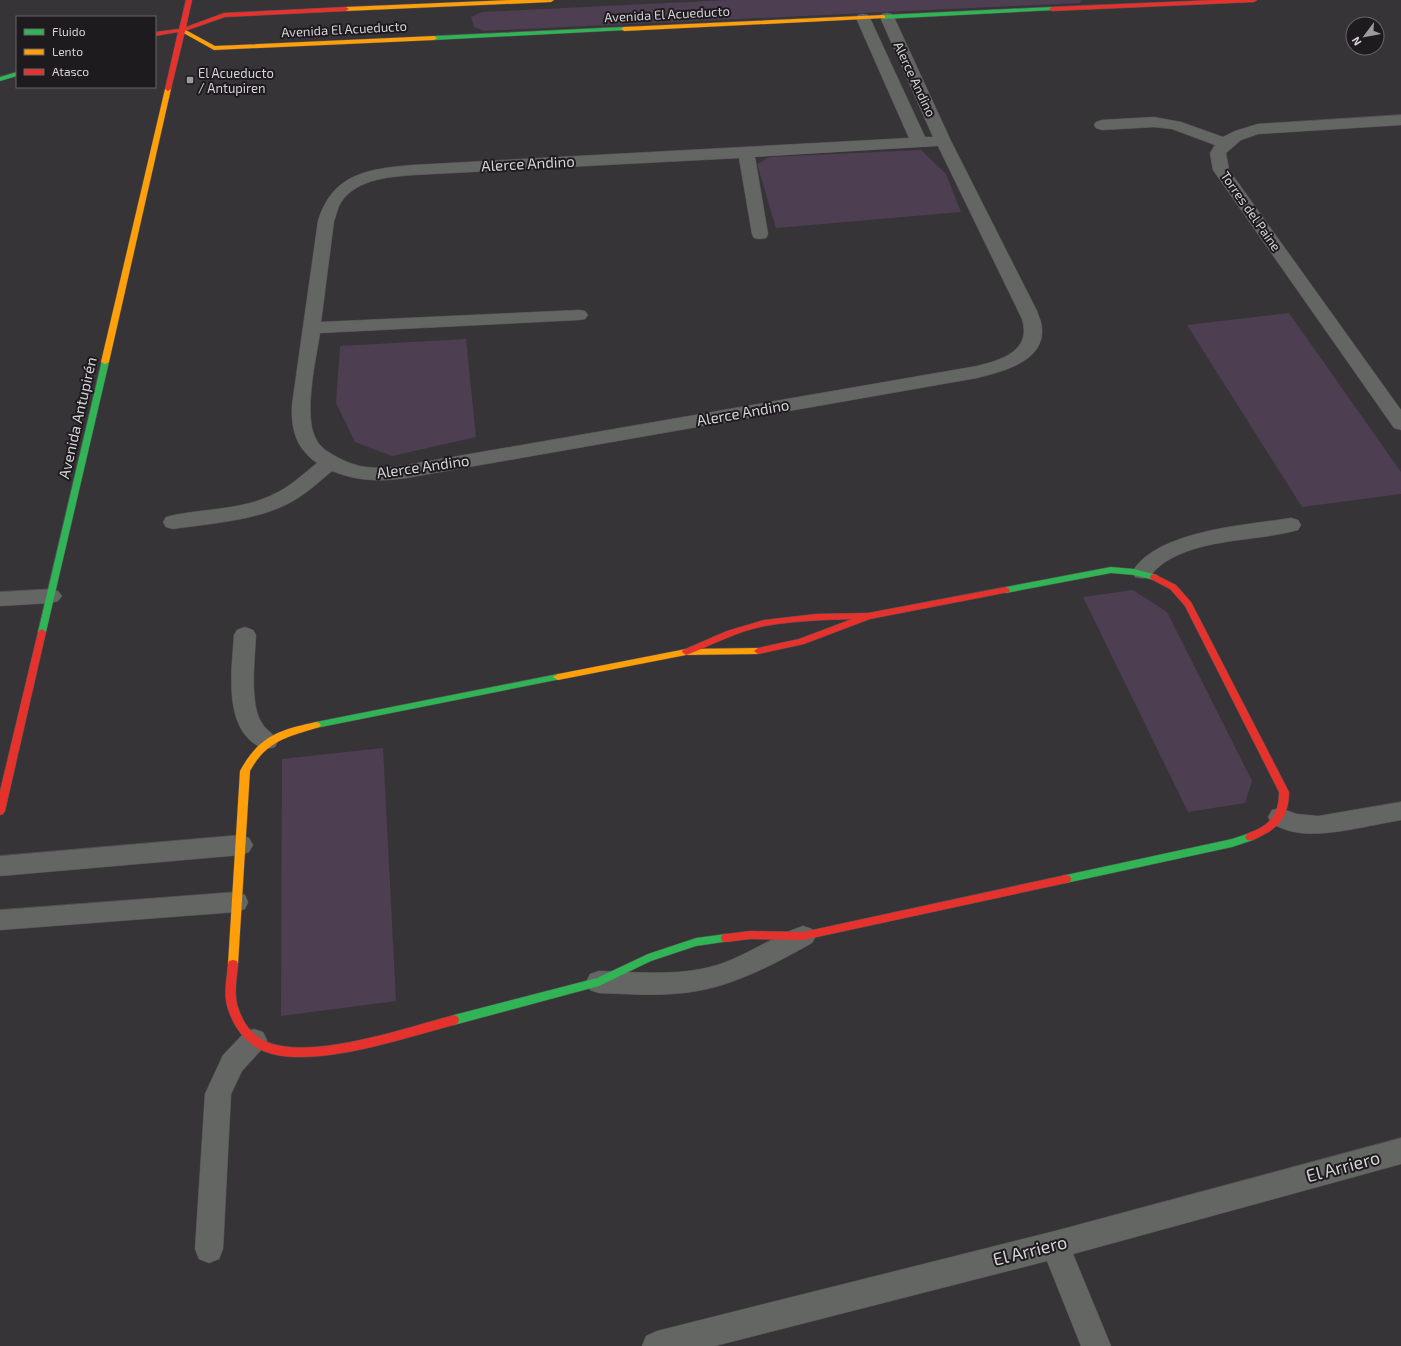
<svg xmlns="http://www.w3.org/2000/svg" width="1401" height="1346" viewBox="0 0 1401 1346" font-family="'Exo 2',sans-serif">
	<rect width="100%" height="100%" fill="#373438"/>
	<path fill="#4d3e51" d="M 729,0 L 1082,0 L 1079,3 L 484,31 L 474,27 L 471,17 L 482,12 Z
		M 921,150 L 946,174 L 961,212 L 776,228 L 757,164 L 770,157 Z
		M 1289,313 L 1401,472 L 1401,494 L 1302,507 L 1187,325 Z
		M 466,339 L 476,437 L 392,456 L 355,442 L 336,403 L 340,346 Z
		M 1133,590 L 1167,612 L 1252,781 L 1245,803 L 1188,812 L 1083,597 Z
		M 383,748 L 396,1001 L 281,1016 L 282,759 Z"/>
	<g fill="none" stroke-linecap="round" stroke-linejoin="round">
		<defs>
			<path id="street" d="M 887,13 L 892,14 L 894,17 L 951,141 L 1037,311 C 1039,317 1042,323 1042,329 C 1044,362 1001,372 977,378 L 406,478 C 379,482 357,481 332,471 C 320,481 307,493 293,501 C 258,521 212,523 173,529 L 166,527 L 163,522 L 166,517 C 201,508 239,511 272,495 C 289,488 303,474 317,463 C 296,448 291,430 292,405 L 318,221 C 333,173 368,169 413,165 L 909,138 L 856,18 L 858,15 L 863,14 L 868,15 L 870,18 L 925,137 L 933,137 L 880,17 L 882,14 ZM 938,146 L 1022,319 C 1032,351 1001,360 977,366 L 395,467 C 375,469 357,468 339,458 C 331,454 320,448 316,439 C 303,416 316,359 320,333 L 579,320 L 585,319 L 588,315 L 585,311 L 579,310 L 321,322 L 334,221 C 336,216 337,211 339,206 C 352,180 387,177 413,175 L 739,158 L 752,234 L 754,238 L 760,239 L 766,238 L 768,234 L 755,157 Z
				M 1401,115 L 1401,125 L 1258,134 L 1241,140 L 1226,153 L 1229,170 L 1401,410 L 1401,430 L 1394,428 L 1213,170 L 1210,153 L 1215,145 L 1172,129 L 1154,127 L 1102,130 L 1096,128 L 1094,125 L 1096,122 L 1102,120 L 1154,117 L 1181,122 L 1223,137 L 1235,131 L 1258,124 Z
				M 1291,518 L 1298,520 L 1301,525 L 1298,530 C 1258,541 1214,538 1176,556 C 1170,559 1164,562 1160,566 C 1150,574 1150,581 1135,577 L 1132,572 C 1157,530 1247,525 1291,518 Z
				M 51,589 L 58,591 L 62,596 L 58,601 L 51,603 L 0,606 L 0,592 Z
				M 245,627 L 253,630 L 256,635 C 255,657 249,705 262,723 C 266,731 274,733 278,741 L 275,747 C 266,750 260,748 252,742 C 224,719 232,667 234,635 L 237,630 Z
				M 1401,802 L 1401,820 C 1371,825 1323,838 1295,832 C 1287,831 1279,827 1272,824 L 1268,817 L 1272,810 L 1280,808 L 1297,814 L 1318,816 Z
				M 241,835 L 249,838 L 253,845 L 249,852 L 241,855 L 0,876 L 0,856 Z
				M 236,892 L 245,895 L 248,902 L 245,909 L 236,912 L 0,930 L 0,910 Z
				M 803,926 L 812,929 L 816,936 L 812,943 C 776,963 738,984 697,991 C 665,997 631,994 599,993 L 590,990 L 586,982 L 590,974 L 599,971 C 640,972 684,977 723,963 C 751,953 775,935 803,926 Z
				M 254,1029 L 263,1032 L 267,1040 L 263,1048 L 242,1071 L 231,1094 L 223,1249 L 219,1259 L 209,1263 L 199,1259 L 195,1249 L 205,1094 L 223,1055 L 245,1032 Z
				M 1401,1138 L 1401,1164 L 1073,1254 L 1111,1346 L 1081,1346 L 1047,1261 L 715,1346 L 642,1346 L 646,1336 L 657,1331 L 1055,1231 Z"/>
			<path id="fast" d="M 1052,7 L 1054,8 L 1054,10 L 883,19 L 880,17 L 883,15 Z
				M 624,27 L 627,29 L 626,30 L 434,40 L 431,38 L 434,36 Z
				M 17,72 L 17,76 L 0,81 L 0,77 Z
				M 102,360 L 108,360 L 109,362 L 46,632 L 42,635 L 38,632 Z
				M 1111,567 L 1134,569 L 1157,575 L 1158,577 L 1154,580 L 1134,575 L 1111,573 L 1006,593 L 1002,590 L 1006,587 Z
				M 558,674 L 561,675 L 563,677 L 561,679 L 316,728 L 313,727 L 311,725 L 313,723 L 316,722 Z
				M 1250,833 L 1253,834 L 1255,837 L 1253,840 L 1232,847 L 1066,883 L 1062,882 L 1061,879 L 1062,876 L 1066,875 L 1232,839 Z
				M 726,934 L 730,935 L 731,938 L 730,941 L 696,946 L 651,961 L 599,986 L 454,1025 L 450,1023 L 449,1020 L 450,1017 L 454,1015 L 597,978 L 648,954 L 696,938 Z"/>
			<path id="slow" d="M 511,0 L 554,0 L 551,2 L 346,11 L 343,9 L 346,7 Z
				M 883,15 L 885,16 L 885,18 L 624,31 L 621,29 L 624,27 Z
				M 182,28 L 215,46 L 434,36 L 437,38 L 434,40 L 214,50 L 180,31 L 180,29 Z
				M 168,87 L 171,89 L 109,362 L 105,364 L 101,362 L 165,89 Z
				M 758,648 L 762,651 L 758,654 L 686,655 L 558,680 L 553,677 L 558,674 L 686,649 Z
				M 316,722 L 319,723 L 321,725 L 319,727 C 288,737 267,740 250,771 L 238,964 L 237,967 L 233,968 L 229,967 L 228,964 L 240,771 C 259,736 279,730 316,722 Z"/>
			<path id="jam" d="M 186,0 L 192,0 L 186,27 L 224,13 L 346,7 L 349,9 L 346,11 L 225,17 L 185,31 L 171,89 L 168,91 L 165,89 L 178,32 L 155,36 L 155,32 L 179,29 Z
				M 1215,0 L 1257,0 L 1254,2 L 1052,11 L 1049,9 L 1052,7 Z
				M 1154,574 L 1176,585 L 1191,602 L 1289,792 C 1289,813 1281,827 1261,836 C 1256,839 1252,841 1247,840 L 1245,837 C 1247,833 1251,832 1256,830 C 1273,822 1279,811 1279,792 L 1185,606 L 1170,589 L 1151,579 L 1150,577 L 1151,575 Z
				M 1006,587 L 1010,590 L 1009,592 L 870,619 L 804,644 L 758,654 L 754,651 L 758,648 L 799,639 L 852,619 C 823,620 793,621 765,626 C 738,631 714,644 689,654 L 686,655 L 682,652 L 683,650 L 727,631 L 764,620 L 816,614 L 868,613 Z
				M 42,629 L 46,632 L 5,811 L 3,814 L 0,815 L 0,791 L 38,632 Z
				M 1066,875 L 1070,876 L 1071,879 L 1070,882 L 1066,883 L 803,940 L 750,939 L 726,942 L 722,941 L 721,938 L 722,935 L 726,934 L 750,931 L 803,932 Z
				M 233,960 L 237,961 L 238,964 C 237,978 233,996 239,1010 C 243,1022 251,1034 263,1040 C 306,1063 408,1027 454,1015 L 458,1017 L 459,1020 L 458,1023 L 454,1025 C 406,1037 297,1076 254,1046 C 241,1037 233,1024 228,1009 C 223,995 227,978 228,964 L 229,961 Z"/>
		</defs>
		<use href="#street" stroke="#545154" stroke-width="1"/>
		<use href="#fast" stroke="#545154" stroke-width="1"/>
		<use href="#slow" stroke="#545154" stroke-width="1"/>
		<use href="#jam" stroke="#545154" stroke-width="1"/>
		<use href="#street" fill="#646663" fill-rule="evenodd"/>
		<use href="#fast" fill="#30b455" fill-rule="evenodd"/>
		<use href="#slow" fill="#ff9f0a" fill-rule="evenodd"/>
		<use href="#jam" fill="#e5322d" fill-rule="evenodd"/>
	</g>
	<rect fill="#9e9b9f" stroke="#1e1b1f" stroke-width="1.5" x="186" y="76" width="8" height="8" rx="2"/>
	<g text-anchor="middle" stroke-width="4" stroke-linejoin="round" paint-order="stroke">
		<g font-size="13" fill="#d6d2d7" stroke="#1e1b1f">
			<text transform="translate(667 14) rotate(-3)" y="5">Avenida El Acueducto</text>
			<text transform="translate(344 29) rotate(-3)" y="5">Avenida El Acueducto</text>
			<text transform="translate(915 79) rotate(65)" y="5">Alerce Andino</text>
			<text transform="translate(1251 211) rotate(55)" y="5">Torres del Paine</text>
		</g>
		<g font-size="13" fill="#d6d2d7" stroke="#1e1b1f" text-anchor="start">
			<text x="198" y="78">El Acueducto<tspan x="198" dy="15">/ Antupiren</tspan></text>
		</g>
		<g font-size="15" fill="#d6d2d7" stroke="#1e1b1f">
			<text transform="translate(528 164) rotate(-3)" y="5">Alerce Andino</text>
			<text transform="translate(743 413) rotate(-10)" y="5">Alerce Andino</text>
			<text transform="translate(78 418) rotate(-77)" y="5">Avenida Antupirén</text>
			<text transform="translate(423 467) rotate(-8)" y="5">Alerce Andino</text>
		</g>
		<g font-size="18" fill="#d6d2d7" stroke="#1e1b1f">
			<text transform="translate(1343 1167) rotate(-15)" y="6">El Arriero</text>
			<text transform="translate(1030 1251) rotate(-14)" y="6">El Arriero</text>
		</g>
	</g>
	<rect x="16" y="16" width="140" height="72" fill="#1e1b1f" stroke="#686469"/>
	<rect x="24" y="29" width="20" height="6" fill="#30b455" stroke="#686469"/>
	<text x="52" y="36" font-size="12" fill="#d6d2d7">Fluido</text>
	<rect x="24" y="49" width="20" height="6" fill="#ff9f0a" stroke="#686469"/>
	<text x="52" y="56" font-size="12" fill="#d6d2d7">Lento</text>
	<rect x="24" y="69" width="20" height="6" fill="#e5322d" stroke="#686469"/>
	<text x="52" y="76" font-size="12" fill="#d6d2d7">Atasco</text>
	<g transform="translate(1365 36) rotate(238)"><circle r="19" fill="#1e1b1f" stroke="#686469"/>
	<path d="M0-3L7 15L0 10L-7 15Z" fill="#9e9b9f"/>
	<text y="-6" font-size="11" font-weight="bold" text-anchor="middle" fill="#d6d2d7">N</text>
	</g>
</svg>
